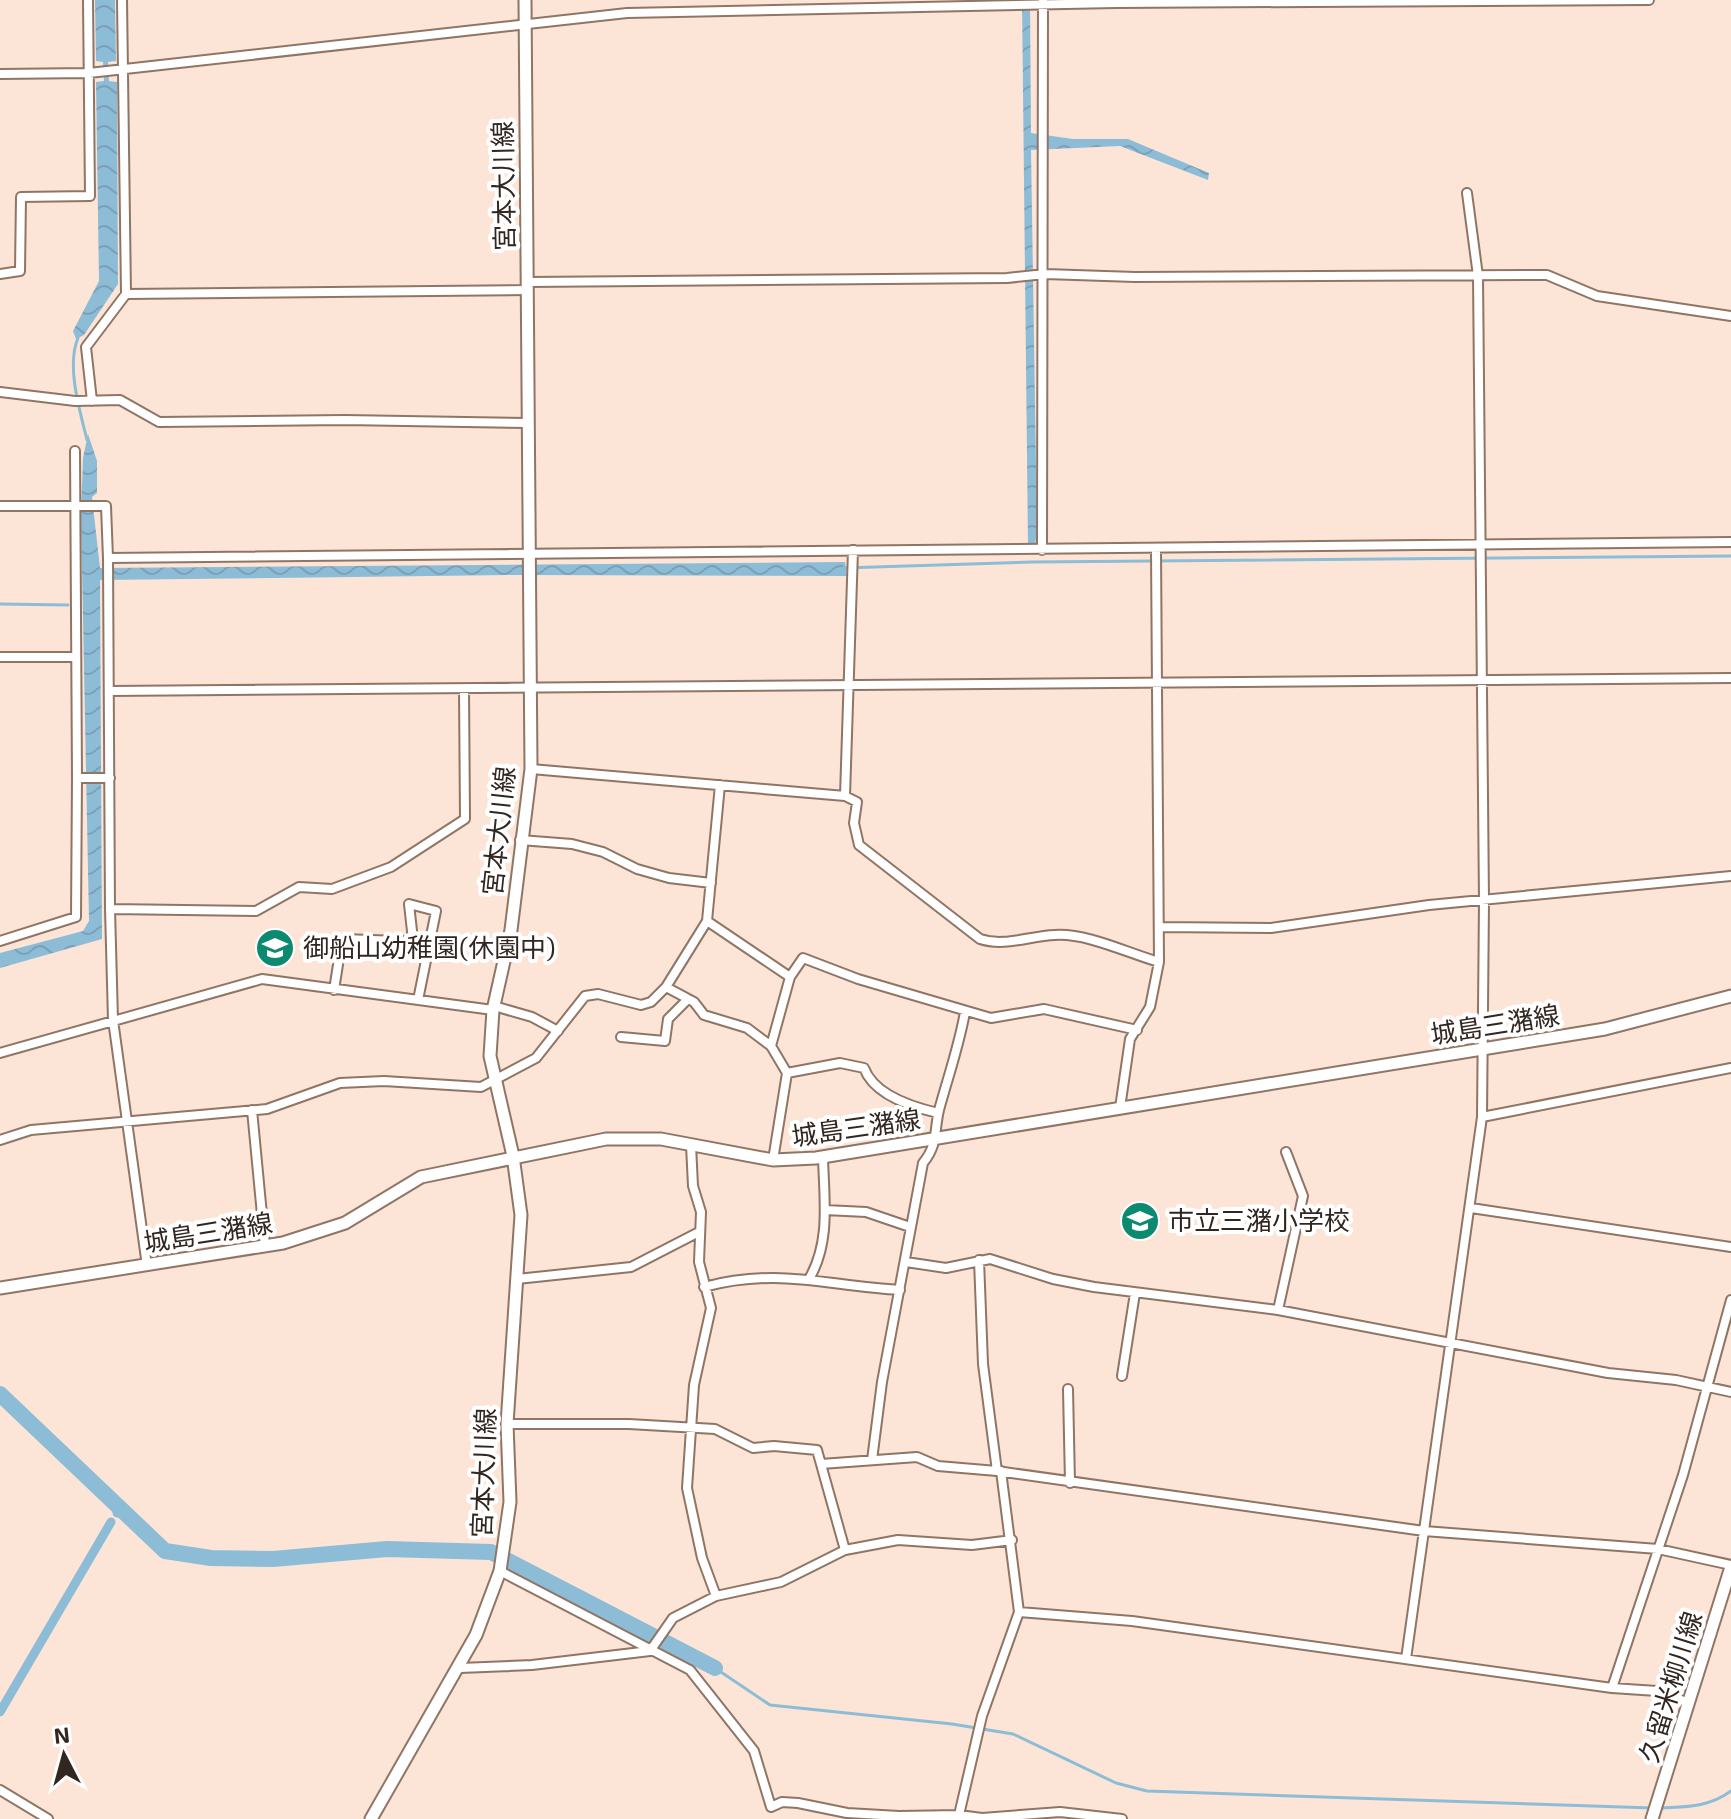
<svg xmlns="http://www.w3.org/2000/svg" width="1731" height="1819" viewBox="0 0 1731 1819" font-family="'Exo 2','Noto Sans JP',sans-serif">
	<defs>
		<pattern id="water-waves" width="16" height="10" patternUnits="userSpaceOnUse" patternTransform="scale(2)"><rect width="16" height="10" fill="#8dbcd7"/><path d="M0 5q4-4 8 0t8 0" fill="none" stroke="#7aa1b8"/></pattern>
	</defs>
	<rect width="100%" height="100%" fill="#fce5d6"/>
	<path fill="url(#water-waves)" d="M 95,0 L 115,0 L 116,61 L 108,62 L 109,81 L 117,82 L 118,284 L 84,335 L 76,339 L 73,331 L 99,281 L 96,82 L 104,81 L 103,62 L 96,61 Z
		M 1022,0 L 1030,0 L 1031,133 L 1073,139 L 1128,139 L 1209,173 L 1208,180 L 1120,146 L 1031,150 L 1037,530 L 1035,546 L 1028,546 Z
		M 88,434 L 97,461 L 97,493 L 92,497 L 100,568 L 845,562 L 847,576 L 517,575 L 100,580 L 102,939 L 0,968 L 0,953 L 83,931 L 89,921 L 81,516 L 83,458 Z"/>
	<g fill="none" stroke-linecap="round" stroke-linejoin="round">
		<path stroke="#8dbcd7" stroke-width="3" d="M 78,338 C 66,366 80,411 87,440
			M 843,568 L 1033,562 L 1731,556
			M 0,604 L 68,605
			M 715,1668 L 770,1705 L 952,1724 L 1013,1734 L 1116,1783 L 1147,1791 L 1653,1808
			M 1661,1808 C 1686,1807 1710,1807 1731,1791"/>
		<path stroke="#8dbcd7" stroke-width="9" d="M 117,1513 L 120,1508
			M 0,1712 L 111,1522"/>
		<path stroke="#8dbcd7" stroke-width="16" d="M 0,1394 L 165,1551 L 211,1558 L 273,1559 L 387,1549 L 491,1552 L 715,1668"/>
		<defs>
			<path id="minor" d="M 122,0 L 126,294 L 528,290
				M 0,74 L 89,73 L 627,13 L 1116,3 L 1649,0
				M 0,274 L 20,271 L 21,197 L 90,196 L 88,0
				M 528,282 L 1007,278 L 1045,274 L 1135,277 L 1547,275 L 1597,296 L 1731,316
				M 0,392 L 75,401 L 120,400 L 159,422 L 345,420 L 529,423
				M 92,401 L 86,347 L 126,294
				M 75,451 L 77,778 L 110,778
				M 0,506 L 106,506 L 108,558 L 1731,542
				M 1042,550 L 1043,0
				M 108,558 L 110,909 L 256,911 L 299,887 L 332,889 L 391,867 L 465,819 L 464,689
				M 0,657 L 75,657
				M 110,691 L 1731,678
				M 531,769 L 845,796 L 857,802 L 854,823 L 859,845 L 980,939 C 1005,947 1029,936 1055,935 C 1088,933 1127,953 1159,962
				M 845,796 L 853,550
				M 520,840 L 572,844 L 603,852 L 637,869 L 669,878 L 711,883
				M 110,909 L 113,1020 L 147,1266
				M 707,921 L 790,977
				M 1159,927 L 1271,928 L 1429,905 L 1731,876
				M 413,940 L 409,904 L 436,911 L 418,1000
				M 0,941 L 76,917 L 77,778
				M 666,987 L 694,1002 L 704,1015 L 747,1028 L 771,1046 L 787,1073 L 840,1063 L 864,1068 C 874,1095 912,1107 938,1113
				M 334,990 L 342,939 L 430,942
				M 494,1006 L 532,1017 L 558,1031
				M 621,1037 L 665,1041 L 668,1019 L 688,999
				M 771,1046 L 790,977 L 803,958 L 858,979 L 991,1018 L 1044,1009 L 1137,1030
				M 0,1053 L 262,979 L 493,1010
				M 1120,1108 L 1130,1039 L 1150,1007 L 1159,962 L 1156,550
				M 252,1110 L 265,1246
				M 1482,1117 L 1731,1068
				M 0,1140 L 31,1130 L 267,1109 L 340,1083 L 384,1081 L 481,1087 L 536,1058 L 585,996 L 598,994 L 641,1005 L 651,1002 L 666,987 L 707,921 L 720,785
				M 691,1145 L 693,1186 L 701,1212 L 699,1262 L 711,1308 L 694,1385 L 687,1488 L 702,1558 L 716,1596
				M 773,1160 L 787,1073
				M 1471,1208 L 1731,1247
				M 825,1210 L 866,1212 L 910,1227
				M 979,1260 L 983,1364 L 997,1471
				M 906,1262 L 946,1268 L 990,1259 L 1053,1279 L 1094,1287 L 1278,1310 L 1608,1373 L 1676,1380 L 1731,1392
				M 517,1279 L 631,1267 L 697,1233
				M 809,1279 C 831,1242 824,1199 823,1157
				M 704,1287 C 778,1267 827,1286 900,1290
				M 1278,1310 L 1303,1196 L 1286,1152
				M 1122,1376 L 1135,1293
				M 1068,1389 L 1070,1483
				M 507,1424 L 629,1424 L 715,1429 L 753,1448 L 774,1446 L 817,1450 L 845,1550
				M 872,1460 L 882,1382 L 923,1163 C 938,1145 934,1131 939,1110 C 948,1077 959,1046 965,1012
				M 821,1464 L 917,1457 L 938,1466 L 997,1471 L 1424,1531 L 1658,1549 L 1731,1565
				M 500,1571 L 690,1670 L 754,1751 L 771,1807 L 782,1802 L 798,1803 L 847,1813 L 899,1816 L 959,1815 L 982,1818 L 1060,1812 L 1122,1819
				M 1019,1612 L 1132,1621 L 1612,1688 L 1657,1691 L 1689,1703
				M 1406,1659 L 1482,1117 L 1484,901 L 1478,276 L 1467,193
				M 460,1668 L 532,1665 L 650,1651 L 673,1618 L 716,1596 L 781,1582 L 845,1550 L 898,1540 L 972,1545 L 1012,1540
				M 1612,1688 L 1683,1475 L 1731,1300
				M 0,1790 L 48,1819
				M 959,1815 L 982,1716 L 1019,1612 L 1001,1471"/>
			<path id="major" d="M 0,1288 L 283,1243 L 345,1223 L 421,1177 L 606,1139 L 661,1139 L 773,1160 L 816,1158 L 1605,1029 L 1731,996
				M 371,1819 L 476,1635 L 500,1571 L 510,1502 L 507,1424 L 521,1215 L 513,1156 L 490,1056 L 493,1010 L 511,930 L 531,769 L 525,0
				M 1652,1819 L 1731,1567"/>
		</defs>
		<use href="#minor" stroke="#8f7565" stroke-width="12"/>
		<use href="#major" stroke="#8f7565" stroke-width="15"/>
		<use href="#minor" stroke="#fff" stroke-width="8"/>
		<use href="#major" stroke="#fff" stroke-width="11"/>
	</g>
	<defs>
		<symbol id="school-disc" viewBox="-11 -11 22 22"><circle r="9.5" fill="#0b8a6f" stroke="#fff"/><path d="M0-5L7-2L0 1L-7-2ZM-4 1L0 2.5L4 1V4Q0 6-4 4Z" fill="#fff"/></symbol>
	</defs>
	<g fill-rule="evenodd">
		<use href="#school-disc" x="253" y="926" width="44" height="44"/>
		<use href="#school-disc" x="1118" y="1199" width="44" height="44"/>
	</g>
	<g text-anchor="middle" stroke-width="8" stroke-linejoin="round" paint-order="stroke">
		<g font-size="26" fill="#312620" stroke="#fff">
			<text transform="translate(504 186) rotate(-91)" y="9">宮本大川線</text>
			<text transform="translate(499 831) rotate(-84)" y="9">宮本大川線</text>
			<text transform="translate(1495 1025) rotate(-9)" y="9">城島三潴線</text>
			<text transform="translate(856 1128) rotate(-8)" y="9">城島三潴線</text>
			<text transform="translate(208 1233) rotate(-9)" y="9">城島三潴線</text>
			<text transform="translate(484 1473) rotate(-88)" y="9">宮本大川線</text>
			<text transform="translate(1671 1687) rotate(-73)" y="9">久留米柳川線</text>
		</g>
		<g font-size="26" fill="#312620" stroke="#fff" text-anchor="start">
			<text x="303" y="957">御船山幼稚園(休園中)</text>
			<text x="1168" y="1230">市立三潴小学校</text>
		</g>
	</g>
	<g transform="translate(64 1755) rotate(354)" stroke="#ffffff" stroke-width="6" paint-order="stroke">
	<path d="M0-6L14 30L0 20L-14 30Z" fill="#312620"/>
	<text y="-12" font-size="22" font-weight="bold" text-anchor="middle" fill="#312620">N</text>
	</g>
</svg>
